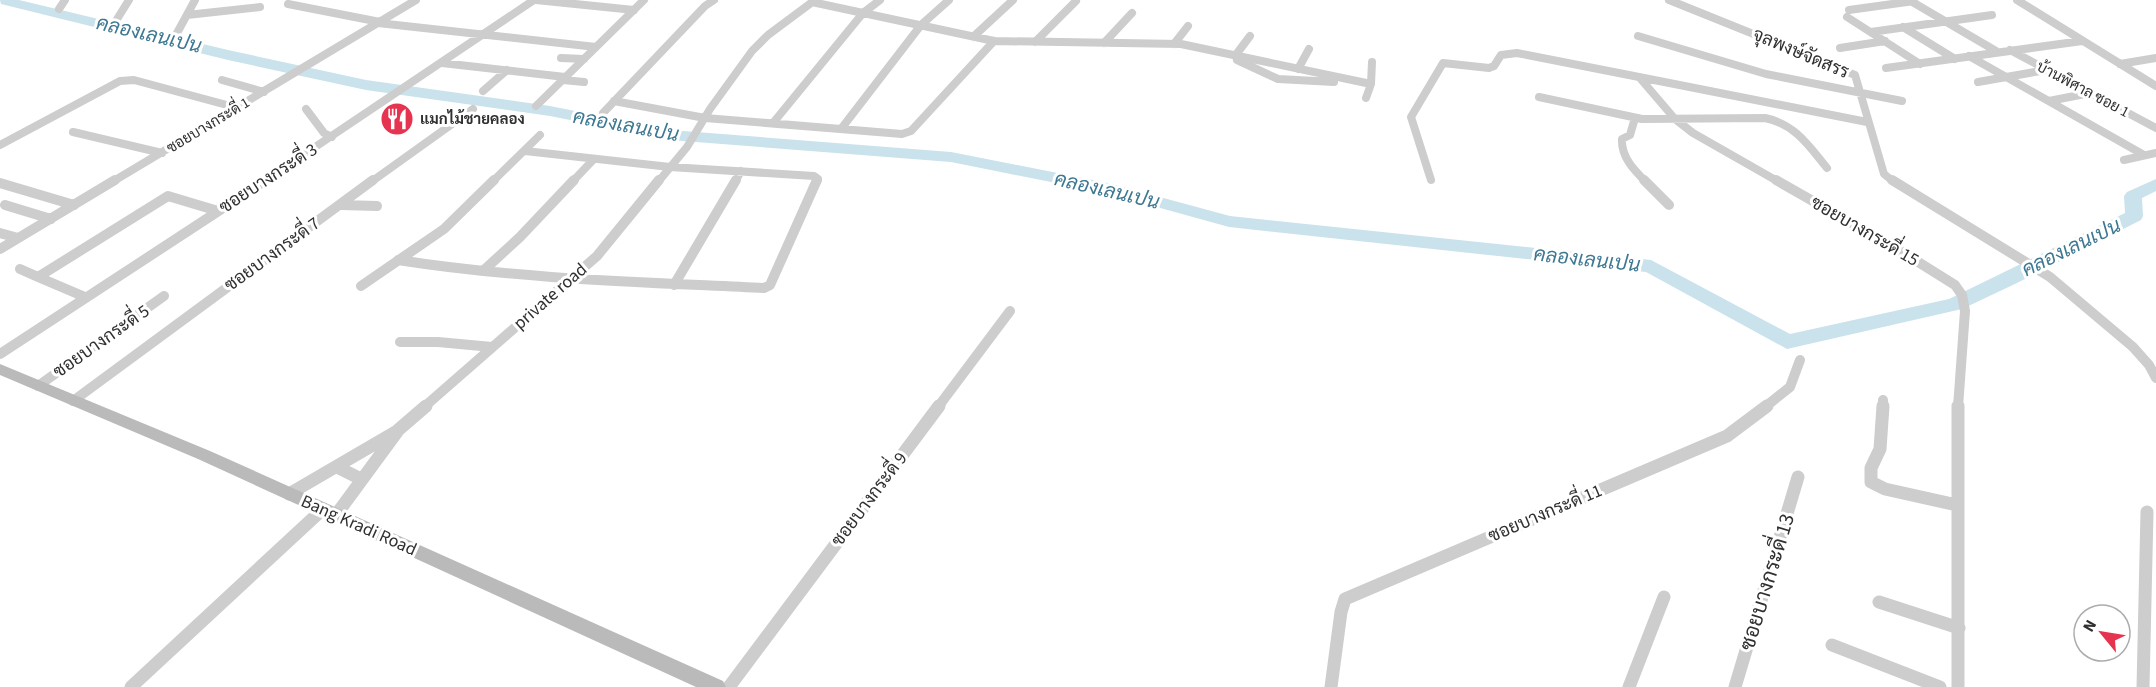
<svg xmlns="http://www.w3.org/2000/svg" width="2156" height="687" viewBox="0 0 2156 687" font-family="'Source Sans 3',Sarabun,sans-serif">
	<rect width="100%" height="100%" fill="#fff"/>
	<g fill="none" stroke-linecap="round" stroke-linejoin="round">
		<path fill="#cae2ec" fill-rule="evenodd" d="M 0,0 L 19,0 L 228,50 L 366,80 L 550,106 L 670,130 L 951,152 L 1108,183 L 1230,216 L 1651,260 L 1790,334 L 1949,299 L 2125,213 L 2124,196 L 2127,192 L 2156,179 L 2156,191 L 2142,198 L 2143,216 L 2141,220 L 2017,283 L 1962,309 L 1787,349 L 1646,272 L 1229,227 L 1106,193 L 951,162 L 670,140 L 550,116 L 366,90 L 228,60 L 1,4 Z"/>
		<path stroke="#cdcdcd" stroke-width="8" d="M 536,0 L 634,10
			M 1669,0 L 1855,75 L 1884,174 L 1894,182
			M 1909,0 L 1996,51
			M 2017,0 L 2156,86
			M 812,2 L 994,41 L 1181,44 L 1371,84
			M 288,4 L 380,22
			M 59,9 L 65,0
			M 1849,10 L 1914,1
			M 187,15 L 260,7
			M 1847,17 L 1920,64
			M 378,23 L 596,47
			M 114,24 L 129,0
			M 1903,27 L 1955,59
			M 1871,32 L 1992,15
			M 177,33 L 195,0
			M 1638,36 L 1766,74 L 1902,101
			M 973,37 L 1013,0
			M 1035,42 L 1076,1
			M 1104,43 L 1132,13
			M 1174,44 L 1188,26
			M 1840,48 L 1885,41
			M 2010,50 L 2156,128
			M 1235,56 L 1250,36
			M 1969,56 L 2144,155
			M 561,58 L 584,59
			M 1237,60 L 1278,79 L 1334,82
			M 442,63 L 565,77
			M 2120,64 L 2156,58
			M 1886,68 L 2082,41
			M 1298,69 L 1309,49
			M 222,80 L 264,92
			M 563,80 L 584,82
			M 1978,82 L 2046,70
			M 483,91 L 507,70
			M 1539,97 L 1642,119 L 1765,118 C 1795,124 1809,146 1827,168
			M 1366,98 L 1371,84 L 1372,62
			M 614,101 L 705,118 L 902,134 L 911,131 L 994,41
			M 2049,101 L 2090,93
			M 536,106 L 644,0
			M 306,109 L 324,133 L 332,137
			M 603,113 L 705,6 L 714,0
			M 1635,118 L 1630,135 L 1622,139 C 1621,157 1634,170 1646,182
			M 773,123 L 863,13 L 880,0
			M 841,129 L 921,25 L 949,0
			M 73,132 L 162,153
			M 0,145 L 120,81 L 134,80 L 238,108
			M 525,151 L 670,167 L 814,176 L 818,179 L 817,182
			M 2124,160 L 2156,153
			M 1431,180 L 1411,117 L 1443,63 L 1489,68 L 1494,66 L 1501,55 L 1517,53 L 1639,77
			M 112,182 L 416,0
			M 263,182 L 534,0
			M 371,182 L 473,109
			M 492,182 L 540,135
			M 572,182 L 594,159
			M 658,182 L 687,147 L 710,109 L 752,51 L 768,35 L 815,0
			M 735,182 L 741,171
			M 1779,182 L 1693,133 L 1675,119 L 1639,77 L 1867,122"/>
		<path stroke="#cdcdcd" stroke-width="10" d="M 1644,180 L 1669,205
			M 1776,180 L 1899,250 L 1955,285 L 1962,295 L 1965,311 L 1958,407
			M 1892,180 L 2050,277 L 2133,347 L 2149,365 L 2156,378
			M 0,183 L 74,205
			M 5,205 L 51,219
			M 341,205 L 377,206
			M 0,233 L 18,238
			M 0,249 L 115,180
			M 398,260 C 519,279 642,282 764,288 L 770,285 L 817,180
			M 20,269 L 38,277
			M 483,271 L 520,237 L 574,180
			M 674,285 L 736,180
			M 361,286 L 444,229 L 494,180
			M 85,297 L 38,277 L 168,196 L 218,211
			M 400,342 L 438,342 L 492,347
			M 0,354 L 266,180
			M 38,386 L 164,296
			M 73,401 L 373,180
			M 424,407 L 597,256 L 659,180
			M 938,407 L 1010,311
			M 1765,407 L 1790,387 L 1800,360
			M 1883,407 L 1883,400"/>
		<path stroke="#cdcdcd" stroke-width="13" d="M 1883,406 L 1880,449 L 1871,468 L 1871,482 L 1885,489 L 1957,505
			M 337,467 L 361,479
			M 289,494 L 397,431 L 426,406
			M 336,515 L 397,432
			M 1879,602 L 1959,628
			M 1832,645 L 1940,687
			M 131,687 L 323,509
			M 729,687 L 939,406
			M 1331,687 L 1341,612 L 1345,599 L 1727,436 L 1767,406
			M 1629,687 L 1664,597
			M 1735,687 L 1798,477
			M 1958,687 L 1958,406
			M 2143,687 L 2147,512"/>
		<path fill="#bababa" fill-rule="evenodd" d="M 0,364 L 210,451 L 723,681 L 726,687 L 696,687 L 198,459 L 0,375 Z"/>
	</g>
	<defs>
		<symbol id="restaurant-disc" viewBox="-11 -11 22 22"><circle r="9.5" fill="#e6334f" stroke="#fff"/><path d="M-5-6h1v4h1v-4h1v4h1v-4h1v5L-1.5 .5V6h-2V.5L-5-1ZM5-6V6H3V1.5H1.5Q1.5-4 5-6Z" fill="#fff"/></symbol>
	</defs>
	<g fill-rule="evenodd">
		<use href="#restaurant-disc" x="378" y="100" width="38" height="38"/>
	</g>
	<g text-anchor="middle" stroke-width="6" stroke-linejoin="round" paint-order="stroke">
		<g font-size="15" fill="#303030" stroke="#fff">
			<text transform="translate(2083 89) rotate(28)" y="5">บ้านพิศาล ซอย 1</text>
			<text transform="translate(208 125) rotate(-31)" y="5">ซอยบางกระดี่ 1</text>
		</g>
		<g font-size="15" font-weight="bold" fill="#303030" stroke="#fff" text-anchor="start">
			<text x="420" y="124">แมกไม้ชายคลอง</text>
		</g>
		<g font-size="18" fill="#303030" stroke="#fff">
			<text transform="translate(1801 53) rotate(23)" y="6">จุลพงษ์จัดสรร</text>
			<text transform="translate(268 178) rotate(-33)" y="6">ซอยบางกระดี่ 3</text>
			<text transform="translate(1865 231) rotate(30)" y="6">ซอยบางกระดี่ 15</text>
			<text transform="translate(272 254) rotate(-36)" y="6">ซอยบางกระดี่ 7</text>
			<text transform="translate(550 296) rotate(-41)" y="6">private road</text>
			<text transform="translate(101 341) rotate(-35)" y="6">ซอยบางกระดี่ 5</text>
			<text transform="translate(869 499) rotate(-53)" y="6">ซอยบางกระดี่ 9</text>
			<text transform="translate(1545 513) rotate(-23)" y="6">ซอยบางกระดี่ 11</text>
			<text transform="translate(359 525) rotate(24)" y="6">Bang Kradi Road</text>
		</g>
		<g font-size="20" font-style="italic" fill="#3d7893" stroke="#fff">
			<text transform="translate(149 34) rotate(13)" y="7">คลองเลนเปน</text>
			<text transform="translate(626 125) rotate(10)" y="7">คลองเลนเปน</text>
			<text transform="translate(1107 190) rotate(13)" y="7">คลองเลนเปน</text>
			<text transform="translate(2071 247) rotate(-26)" y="7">คลองเลนเปน</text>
			<text transform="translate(1587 259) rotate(6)" y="7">คลองเลนเปน</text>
		</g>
		<g font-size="21" fill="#303030" stroke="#fff">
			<text transform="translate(1767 582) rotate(-73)" y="7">ซอยบางกระดี่ 13</text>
		</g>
	</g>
	<g transform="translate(2102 633) rotate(300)"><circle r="28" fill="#ffffff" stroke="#acacac" stroke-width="1.5"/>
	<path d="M0-4.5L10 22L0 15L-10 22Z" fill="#e6334f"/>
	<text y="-9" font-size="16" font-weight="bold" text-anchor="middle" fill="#303030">N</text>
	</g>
</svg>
